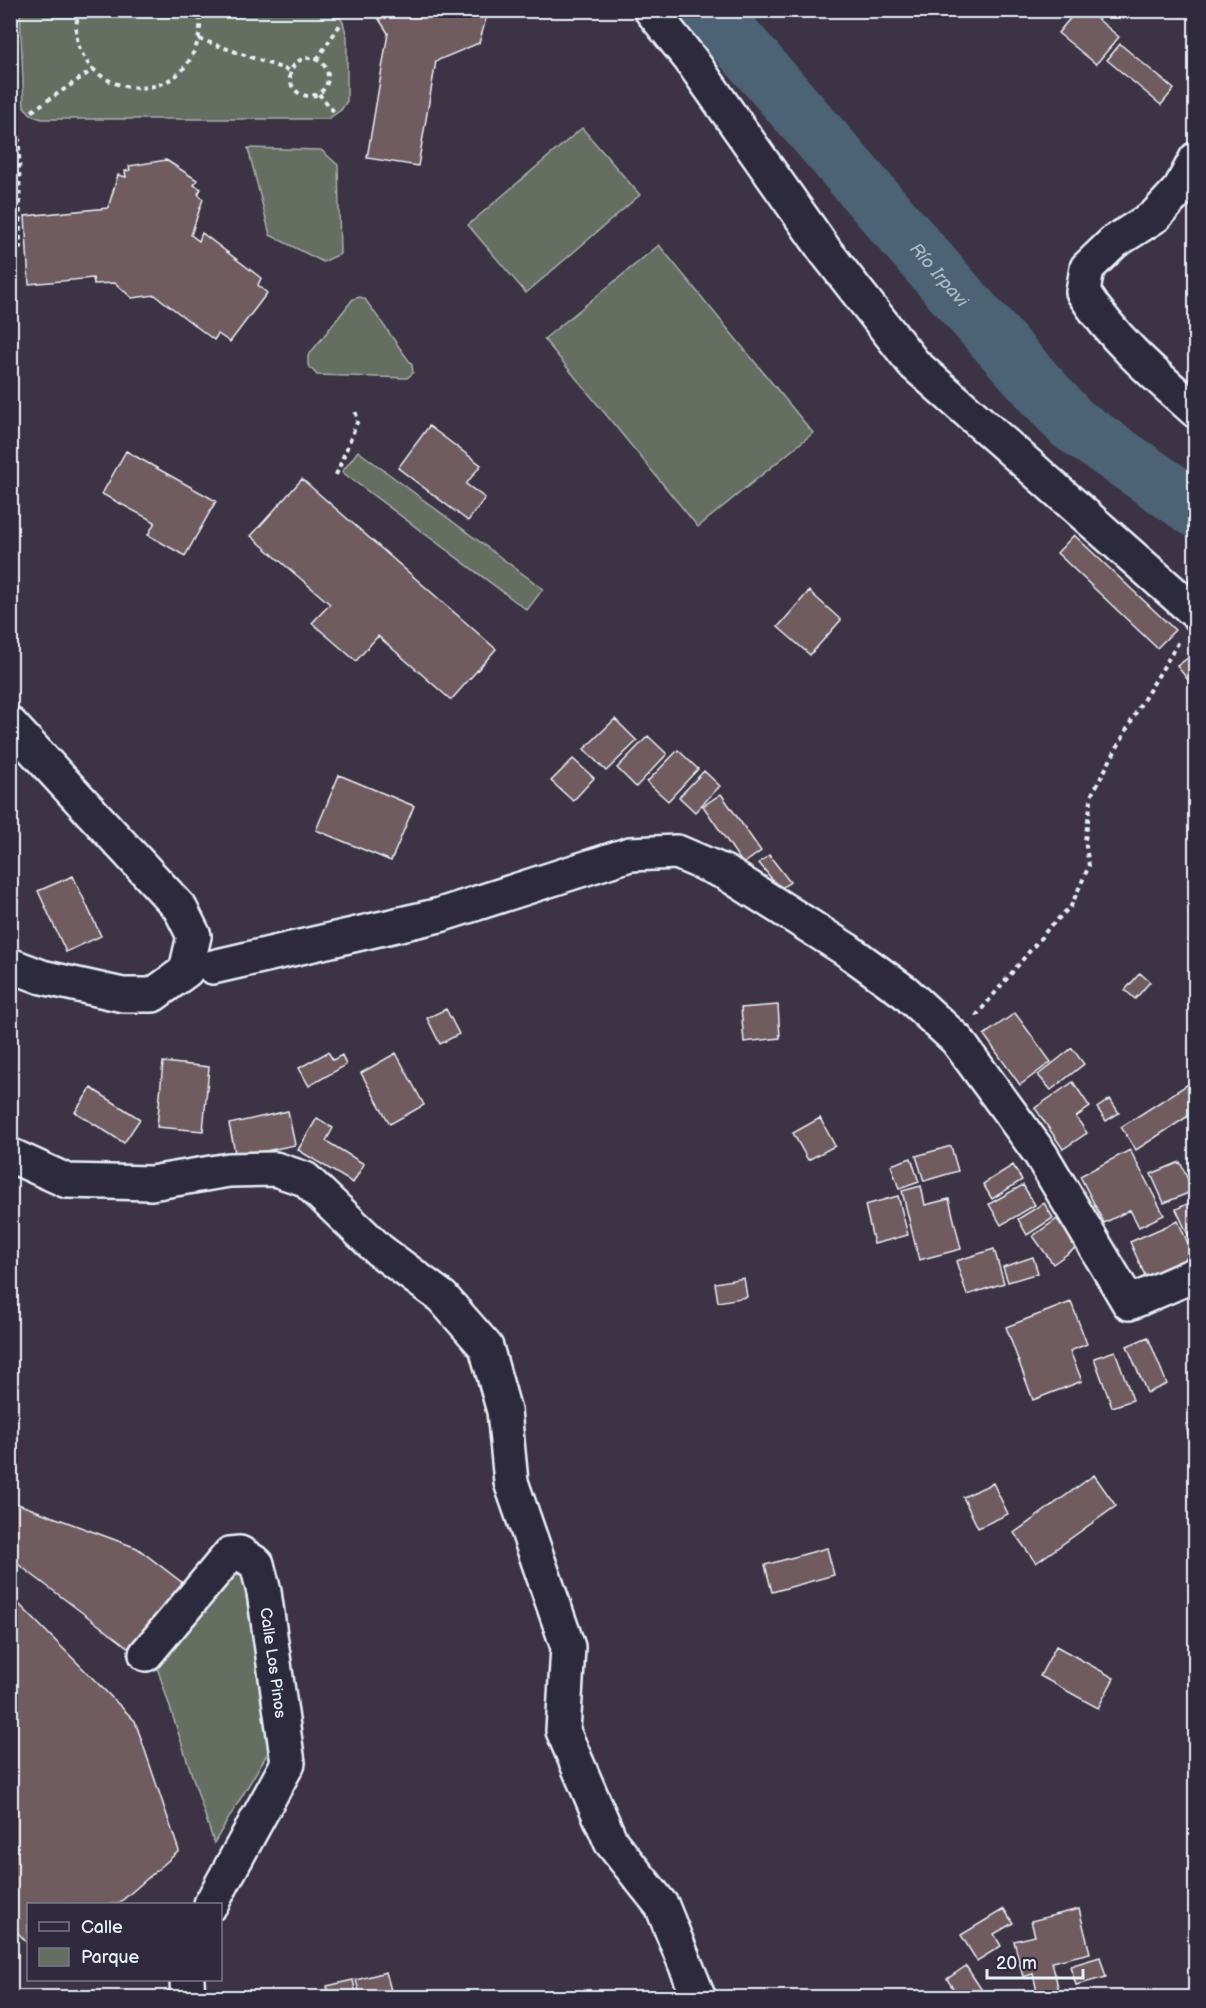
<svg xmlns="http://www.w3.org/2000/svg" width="1206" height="2008" viewBox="0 0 1206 2008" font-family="'Balsamiq Sans',sans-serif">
	<rect width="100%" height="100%" fill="#3c3444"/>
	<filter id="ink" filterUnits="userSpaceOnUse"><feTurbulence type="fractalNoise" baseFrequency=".0167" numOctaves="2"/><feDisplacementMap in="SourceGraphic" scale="12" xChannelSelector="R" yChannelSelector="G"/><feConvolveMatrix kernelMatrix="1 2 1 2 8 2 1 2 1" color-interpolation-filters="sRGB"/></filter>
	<g filter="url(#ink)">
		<path fill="#656e61" stroke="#a6b0ac" stroke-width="1.5" d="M 20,11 L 335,11 L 343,22 L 347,37 L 347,101 L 341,110 L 328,119 L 42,119 L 33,116 L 24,107 Z
			M 582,128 L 640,195 L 526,293 L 468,225 Z
			M 248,148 L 321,150 L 338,165 L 340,254 L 323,262 L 270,235 Z
			M 659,245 L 813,433 L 698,527 L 544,339 Z
			M 360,297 L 365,299 L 412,365 L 413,373 L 407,378 L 317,375 L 308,365 L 308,356 L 353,299 Z
			M 358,451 L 543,589 L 527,610 L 342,472 Z
			M 221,1571 L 242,1573 L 272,1746 L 214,1843 L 154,1658 Z"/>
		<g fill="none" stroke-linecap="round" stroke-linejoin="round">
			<path stroke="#4c6475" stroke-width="57" id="s1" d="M 710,10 L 960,299 L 1071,423 L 1196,509"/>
		</g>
		<path fill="#705c5e" stroke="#e8f1f8" stroke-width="1.5" d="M 373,10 L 488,12 L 479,43 L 436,61 L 418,166 L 367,158 L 388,33 Z
			M 1077,10 L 1087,10 L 1119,37 L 1096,64 L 1058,33 Z
			M 1120,44 L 1174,89 L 1161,105 L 1107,60 Z
			M 166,160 L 197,180 L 194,185 L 201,189 L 198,194 L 203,199 L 191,235 L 199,241 L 202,233 L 261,278 L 258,285 L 267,293 L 230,342 L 218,334 L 214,340 L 155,295 L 132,298 L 115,283 L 94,284 L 93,278 L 29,284 L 25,216 L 108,208 L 118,175 L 126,177 L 125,171 L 130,170 L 129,166 Z
			M 429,426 L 481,465 L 466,484 L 485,498 L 468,521 L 398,468 Z
			M 126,451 L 216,501 L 185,556 L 148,535 L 155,522 L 102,494 Z
			M 302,479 L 496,649 L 451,700 L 378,636 L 356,661 L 312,623 L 330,604 L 251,536 Z
			M 1074,535 L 1175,630 L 1157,648 L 1057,553 Z
			M 809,591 L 841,620 L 810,655 L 778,627 Z
			M 1196,652 L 1196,682 L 1192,685 L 1177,666 Z
			M 615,719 L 637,741 L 606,771 L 584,749 Z
			M 648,736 L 667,754 L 636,787 L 617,768 Z
			M 678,750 L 698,769 L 668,801 L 647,782 Z
			M 573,759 L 594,778 L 573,801 L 551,781 Z
			M 704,771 L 720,786 L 695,812 L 679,797 Z
			M 339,775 L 414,806 L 391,861 L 316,830 Z
			M 721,794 L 761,851 L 743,864 L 703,806 Z
			M 769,855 L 790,882 L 780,889 L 759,863 Z
			M 73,876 L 101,936 L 66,952 L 38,891 Z
			M 1140,973 L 1150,982 L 1135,999 L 1125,990 Z
			M 778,1005 L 780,1038 L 744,1042 L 741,1008 Z
			M 446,1009 L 459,1034 L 440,1044 L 427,1018 Z
			M 1015,1013 L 1051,1062 L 1020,1085 L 984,1035 Z
			M 1072,1048 L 1084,1064 L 1051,1090 L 1038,1075 Z
			M 328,1052 L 333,1060 L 342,1055 L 346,1065 L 309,1086 L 299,1068 Z
			M 396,1053 L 424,1105 L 390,1124 L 361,1073 Z
			M 163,1062 L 209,1067 L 203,1131 L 157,1127 Z
			M 1196,1079 L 1196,1111 L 1136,1150 L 1121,1127 Z
			M 1073,1082 L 1090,1107 L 1076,1117 L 1087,1133 L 1063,1149 L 1035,1108 Z
			M 91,1088 L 140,1119 L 124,1143 L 75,1112 Z
			M 1110,1099 L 1119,1113 L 1106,1121 L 1097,1108 Z
			M 288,1111 L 295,1145 L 236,1157 L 229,1124 Z
			M 317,1118 L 333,1128 L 326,1141 L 364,1164 L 353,1183 L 298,1150 Z
			M 820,1118 L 835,1146 L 808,1160 L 793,1133 Z
			M 951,1146 L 958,1171 L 924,1181 L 916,1156 Z
			M 1130,1150 L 1164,1215 L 1139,1227 L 1130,1210 L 1104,1223 L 1080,1176 Z
			M 911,1158 L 919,1182 L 899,1189 L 891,1165 Z
			M 1180,1162 L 1193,1191 L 1164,1203 L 1151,1174 Z
			M 1013,1165 L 1022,1180 L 992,1199 L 983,1184 Z
			M 1023,1185 L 1035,1205 L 1001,1225 L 989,1204 Z
			M 921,1186 L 925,1205 L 949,1199 L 961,1249 L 919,1260 L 902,1191 Z
			M 898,1196 L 908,1235 L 874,1244 L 865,1205 Z
			M 1196,1200 L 1196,1250 L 1195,1250 L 1176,1209 Z
			M 1044,1203 L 1053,1218 L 1027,1235 L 1018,1219 Z
			M 1057,1219 L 1077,1247 L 1053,1264 L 1033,1236 Z
			M 1178,1221 L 1195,1259 L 1147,1280 L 1130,1242 Z
			M 994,1249 L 1004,1283 L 967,1295 L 956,1261 Z
			M 1033,1257 L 1038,1273 L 1008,1282 L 1003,1267 Z
			M 744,1278 L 747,1297 L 718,1302 L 715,1283 Z
			M 1071,1302 L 1087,1344 L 1070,1351 L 1082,1381 L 1033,1400 L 1006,1327 Z
			M 1148,1337 L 1167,1384 L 1147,1393 L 1127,1346 Z
			M 1115,1351 L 1133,1400 L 1112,1407 L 1094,1358 Z
			M 1196,1422 L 1196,1473 L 1186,1424 Z
			M 1094,1475 L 1116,1506 L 1036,1563 L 1014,1533 Z
			M 993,1483 L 1008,1514 L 978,1528 L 963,1497 Z
			M 10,1501 L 137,1548 L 184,1584 L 133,1651 L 10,1558 Z
			M 827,1548 L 834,1575 L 772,1592 L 765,1565 Z
			M 10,1595 L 135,1721 L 179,1851 L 118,1904 L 28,1904 L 28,1944 L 10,1924 Z
			M 1056,1646 L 1114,1678 L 1098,1708 L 1040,1676 Z
			M 1004,1909 L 1013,1923 L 994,1934 L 1001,1946 L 977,1961 L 961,1935 Z
			M 1079,1909 L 1090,1953 L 1052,1962 L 1059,1991 L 1038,1996 L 1033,1974 L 1023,1977 L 1014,1941 L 1035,1936 L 1031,1921 Z
			M 1100,1957 L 1106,1977 L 1076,1985 L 1070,1966 Z
			M 966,1966 L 987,1998 L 959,1998 L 947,1979 Z
			M 386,1972 L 393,1998 L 361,1998 L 356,1980 Z
			M 353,1980 L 357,1998 L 330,1998 L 327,1986 Z"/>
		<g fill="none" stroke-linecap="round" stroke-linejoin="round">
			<defs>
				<g id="minor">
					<path d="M 651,10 L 691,60 L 826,252 L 914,364 L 1196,613"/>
					<path d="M 1196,159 L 1180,189 L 1155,216 L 1114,242 L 1087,268 L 1083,292 C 1112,338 1155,375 1196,411"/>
					<path d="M 10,724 L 180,908 L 194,936 L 186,971 L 153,995 L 123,995 L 42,977 L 10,965"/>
					<path d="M 213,967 L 440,915 L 630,854 L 677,852 L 726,873 L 847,950 L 905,992 L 957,1040 L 1041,1155 L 1129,1303 L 1196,1274"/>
					<path d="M 10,1155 L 67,1181 L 151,1183 L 229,1170 L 275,1169 L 305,1179 L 379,1250 L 442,1297 L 486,1347 L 504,1411 L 511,1482 L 568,1647 L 563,1731 L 611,1842 L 662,1906 L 699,1998"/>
					<path id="s2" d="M 146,1654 L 230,1554 L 240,1553 L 257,1564 L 264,1592 L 288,1763 L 211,1904"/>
					<path d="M 187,1980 L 188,1998"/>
				</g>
			</defs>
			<use href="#minor" stroke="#e8f1f8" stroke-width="38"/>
			<path stroke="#e8f1f8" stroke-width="4" stroke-dasharray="4.5 4.5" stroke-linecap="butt" d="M 79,10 C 78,16 76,23 76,29 C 78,93 170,111 194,51 C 200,38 202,24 198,10
				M 199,39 L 290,71
				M290 77a19 19 0 1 1 38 0a19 19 0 1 1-38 0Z
				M 317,59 L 340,25
				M 319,94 L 335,113
				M 32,111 L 94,69
				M 19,137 L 20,250
				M 10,220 L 20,220
				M 336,475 L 358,420 L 354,408
				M 976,1016 L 1048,929 L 1071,906 L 1089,866 L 1085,840 L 1092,794 L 1139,707 L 1180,640"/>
			<use href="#minor" stroke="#2f2a3d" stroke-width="33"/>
		</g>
	</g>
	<g text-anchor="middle" stroke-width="6" stroke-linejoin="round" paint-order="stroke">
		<g font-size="16" fill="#e8f1f8" stroke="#2f2a3d">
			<text dy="6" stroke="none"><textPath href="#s2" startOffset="261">Calle Los Pinos</textPath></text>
		</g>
		<g font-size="18" font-style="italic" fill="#aab9c4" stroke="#2f2a3d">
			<text dy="6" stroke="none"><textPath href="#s1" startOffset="350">Río Irpavi</textPath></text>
		</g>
	</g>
	<rect width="1206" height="2008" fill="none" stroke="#2f2a3d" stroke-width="36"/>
	<rect x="18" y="18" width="1170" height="1972" fill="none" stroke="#e8f1f8" stroke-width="2" filter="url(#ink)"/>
	<rect x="27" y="1903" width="195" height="78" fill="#2f2a3d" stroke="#797a88" stroke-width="1.5"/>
	<rect x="39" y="1922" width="30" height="9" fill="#2f2a3d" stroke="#797a88" stroke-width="1.5"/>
	<text x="81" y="1933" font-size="18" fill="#e8f1f8">Calle</text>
	<rect x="39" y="1948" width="30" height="18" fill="#656e61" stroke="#797a88" stroke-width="1.5"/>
	<text x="81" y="1963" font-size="18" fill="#e8f1f8">Parque</text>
	<path d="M987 1969v9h96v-9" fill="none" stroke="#e8f1f8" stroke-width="3"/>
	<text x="996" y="1969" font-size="18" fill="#e8f1f8" stroke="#2f2a3d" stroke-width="4.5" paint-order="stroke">20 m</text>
</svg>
